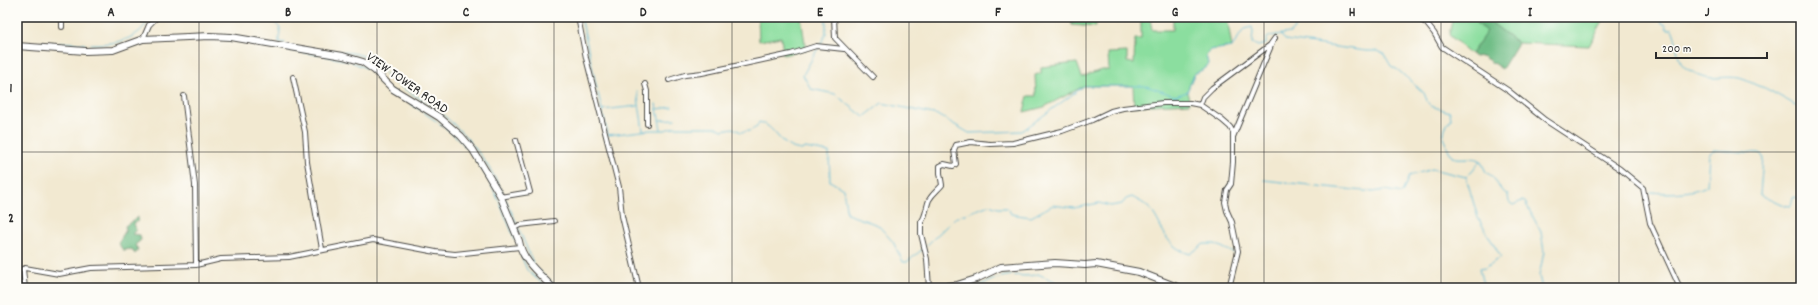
<svg xmlns="http://www.w3.org/2000/svg" width="1818" height="305" viewBox="0 0 1818 305" font-family="Dekko,sans-serif">
	<rect width="100%" height="100%" fill="#fdfcf7"/>
	<filter id="ink" filterUnits="userSpaceOnUse"><feTurbulence type="fractalNoise" baseFrequency=".025" numOctaves="2"/><feDisplacementMap in="SourceGraphic" scale="8" xChannelSelector="R" yChannelSelector="G"/><feConvolveMatrix kernelMatrix="1 2 1 2 8 2 1 2 1" color-interpolation-filters="sRGB"/></filter>
	<filter id="wash" filterUnits="userSpaceOnUse"><feTurbulence type="fractalNoise" baseFrequency=".012" numOctaves="4" result="noise"/><feDisplacementMap in="SourceGraphic" scale="16" xChannelSelector="R" yChannelSelector="G"/><feGaussianBlur stdDeviation="0.9" result="paint"/><feColorMatrix in="noise" values="0 0 0 0 0 0 0 0 0 0 0 0 0 0 0 0 0 1.4 0 .05"/><feComposite in="paint" operator="in"/></filter>
	<g filter="url(#wash)">
		<rect width="100%" height="100%" fill="#f2e9d1"/>
		<path fill="#8bde9f" stroke="#5b8465" d="M 758,17 L 801,17 L 806,50 L 783,55 L 781,37 L 759,41 Z
			M 1070,17 L 1095,17 L 1096,27 L 1072,25 Z
			M 1141,17 L 1150,17 L 1152,30 L 1173,30 L 1173,17 L 1227,17 L 1232,47 L 1210,50 L 1206,56 L 1208,63 L 1206,68 L 1194,74 L 1187,92 L 1190,103 L 1134,106 L 1133,86 L 1084,86 L 1044,107 L 1024,112 L 1028,96 L 1036,96 L 1035,75 L 1041,73 L 1041,67 L 1077,63 L 1082,77 L 1101,70 L 1109,70 L 1108,53 L 1127,52 L 1127,62 L 1134,63 L 1135,39 L 1141,39 Z
			M 1455,17 L 1481,17 L 1476,23 L 1488,31 L 1471,54 L 1449,35 L 1452,21 Z
			M 1484,17 L 1605,17 L 1589,46 L 1518,43 Z"/>
		<path fill="#70bd86" stroke="#4e7458" d="M 1481,17 L 1484,17 L 1518,43 L 1502,69 L 1482,56 L 1475,57 L 1471,54 L 1487,31 L 1476,23 Z
			M 138,217 L 138,221 L 134,223 L 136,230 L 132,234 L 140,235 L 141,240 L 135,245 L 138,249 L 135,254 L 132,249 L 123,250 L 118,243 L 126,230 L 125,226 Z"/>
		<g fill="none" stroke-linecap="round" stroke-linejoin="round">
			<path stroke="#56b7d5" stroke-width="1" d="M 269,17 L 280,28 L 279,42 L 285,43
				M 581,17 L 597,89
				M 1660,17 L 1662,23 L 1666,25 L 1667,29 L 1672,29 C 1677,39 1676,50 1680,61 C 1682,66 1687,69 1691,71 C 1712,83 1719,75 1739,78 C 1748,80 1755,86 1765,88 L 1801,108
				M 1281,35 L 1285,40 L 1366,51 L 1378,51 L 1384,54 L 1391,66 L 1398,70 L 1424,93 L 1428,103 L 1431,106 L 1450,112 L 1451,119 L 1445,128 L 1443,138 L 1452,157 C 1461,160 1471,156 1480,160 L 1486,172 L 1493,177 L 1501,190 L 1508,195 L 1509,202 L 1513,205 L 1522,201 L 1525,202 L 1541,232 L 1544,252 L 1539,276 L 1542,288
				M 60,42 L 85,44
				M 91,44 C 108,44 126,43 140,31 C 144,27 148,21 153,17
				M 820,45 L 826,34 L 826,17
				M 818,48 L 803,75 L 811,89 L 835,94 L 864,117 L 882,103 L 938,115 L 969,133 L 1022,131 L 1084,86 L 1146,86 L 1175,96 L 1187,92 L 1194,74 L 1206,68 L 1208,63 L 1206,56 L 1210,50 L 1232,47 L 1244,29 L 1252,27 L 1253,32 L 1252,43 L 1258,46 L 1266,44 L 1266,39 L 1270,36 L 1290,33 L 1304,17
				M 289,50 L 318,55
				M 330,51 C 341,52 353,52 363,56 C 377,61 386,77 398,85 C 409,93 421,98 432,106 C 464,130 486,158 504,195
				M 325,56 L 349,61
				M 352,62 L 366,68
				M 392,91 L 404,99
				M 637,91 L 643,130
				M 598,93 L 608,135 L 650,130 L 665,130 L 674,127 L 717,127 L 722,130 L 733,128 L 741,132 L 749,131 L 757,127 L 759,122 C 771,124 777,138 786,144 C 790,148 796,149 801,150 L 805,148 L 829,152 L 830,181 L 843,189 L 847,214 L 878,225 L 893,242 L 903,262 L 907,262 L 924,248
				M 410,103 C 428,116 448,127 463,144 C 488,170 502,207 515,240
				M 656,104 L 661,129
				M 658,109 L 672,107
				M 602,110 L 638,106
				M 660,120 L 675,119
				M 1480,162 L 1466,177 L 1478,218 L 1501,257 L 1485,268 L 1479,269 L 1484,288
				M 1264,180 L 1373,192 L 1385,190 L 1402,193 L 1409,176 L 1432,169 L 1466,177
				M 1651,192 C 1669,194 1691,193 1707,186 L 1709,154 L 1713,150 L 1760,153 L 1763,157 L 1760,195 L 1781,205 L 1791,206 L 1793,197 L 1801,198
				M 505,198 L 517,224
				M 518,227 L 533,263
				M 926,246 L 955,218 L 989,205 L 998,208 L 1008,208 L 1011,214 L 1031,217 L 1053,205 L 1074,208 L 1099,203 L 1110,206 L 1122,204 L 1126,199 L 1132,197 C 1137,200 1144,203 1148,207 C 1165,225 1161,245 1190,254 L 1204,244 L 1215,244 L 1234,253
				M 521,255 L 527,270 L 547,288
				M 537,268 L 557,288
				M 974,288 C 984,284 994,278 1006,276 C 1017,274 1027,278 1038,274 L 1070,288"/>
		</g>
	</g>
	<g filter="url(#ink)">
		<g fill="none" stroke-linecap="round" stroke-linejoin="round">
			<defs>
				<path id="street" d="M 578,17 L 586,58 L 619,187 L 622,216 L 639,288
					M 834,17 L 835,38 L 873,77
					M 1417,17 L 1426,23 L 1434,33 L 1442,47 L 1509,91 L 1545,120 L 1620,169 L 1643,188 L 1650,223 L 1680,288
					M 62,27 L 62,17
					M 143,39 L 149,25 L 157,17
					M 293,77 L 305,132 L 307,162 L 322,249
					M 669,80 L 685,75 L 702,73 L 791,54 L 816,46 L 844,49
					M 645,84 L 647,91 L 647,124
					M 184,96 L 195,185 L 196,265
					M 1200,105 L 1203,97 L 1212,88 L 1270,45 L 1275,38
					M 1233,137 L 1273,41
					M 500,197 L 530,192 L 516,140
					M 514,228 L 520,225 L 554,221
					M 23,269 L 25,288
					M 17,271 L 25,268 L 59,274 L 91,268 L 196,265 L 221,259 L 289,257 L 373,240 L 436,252 L 455,254 L 520,247
					M 929,288 L 927,259 L 921,234 L 921,222 C 926,217 926,207 929,200 C 933,193 938,190 942,185 L 940,173 L 940,166 L 944,164 L 953,166 L 956,164 L 954,150 L 956,145 L 971,142 L 990,144 L 1013,143 L 1062,131 L 1092,120 L 1111,111 L 1123,108 L 1163,103 L 1190,103 L 1200,105 L 1222,120 L 1230,127 L 1233,132 L 1233,162 L 1231,184 L 1227,190 L 1225,202 L 1227,211 L 1232,222 L 1238,251 L 1229,288"/>
				<path id="secondary" d="M 17,46 L 85,51 L 113,50 L 143,39 L 210,36 L 231,37 L 343,56 L 363,62 L 374,70 L 393,89 L 439,117 L 461,136 L 473,150 L 500,195 L 519,241 C 522,261 540,274 553,288
					M 928,288 L 957,285 L 976,279 L 1001,267 L 1055,263 L 1085,265 L 1096,264 L 1139,272 L 1180,288"/>
			</defs>
			<use href="#street" stroke="#494844" stroke-width="6"/>
			<use href="#secondary" stroke="#494844" stroke-width="8"/>
			<use href="#street" stroke="#fff" stroke-width="4"/>
			<use href="#secondary" stroke="#fff" stroke-width="6"/>
		</g>
	</g>
	<path fill="none" stroke="#2b2b2b" stroke-width="1" stroke-opacity="0.55" d="M 199,17 L 199,288M 377,17 L 377,288M 554,17 L 554,288M 732,17 L 732,288M 909,17 L 909,288M 1086,17 L 1086,288M 1264,17 L 1264,288M 1441,17 L 1441,288M 1619,17 L 1619,288M 17,152 L 1801,152"/>
	<g text-anchor="middle" stroke-width="4" stroke-linejoin="round" paint-order="stroke">
		<g font-size="14" fill="#2b2b2b" stroke="#fdfcf7">
			<text transform="translate(408 82) rotate(35)" y="5">VIEW TOWER ROAD</text>
		</g>
	</g>
	<rect width="1818" height="305" fill="none" stroke="#fdfcf7" stroke-width="44"/>
	<path d="M1656 52v6h111v-6" fill="none" stroke="#2b2b2b" stroke-width="2"/>
	<text x="1662" y="52" font-size="12" fill="#2b2b2b" stroke="#fdfcf7" stroke-width="3" paint-order="stroke">200 m</text>
	<rect x="22" y="22" width="1774" height="261" fill="none" stroke="#2b2b2b" stroke-width="1.5"/>
	<g font-size="13" text-anchor="middle" font-weight="bold" fill="#2b2b2b">
		<text x="111" y="16">A</text>
		<text x="288" y="16">B</text>
		<text x="466" y="16">C</text>
		<text x="643" y="16">D</text>
		<text x="820" y="16">E</text>
		<text x="998" y="16">F</text>
		<text x="1175" y="16">G</text>
		<text x="1352" y="16">H</text>
		<text x="1530" y="16">I</text>
		<text x="1707" y="16">J</text>
		<text x="11" y="92">1</text>
		<text x="11" y="222">2</text>
	</g>
</svg>
